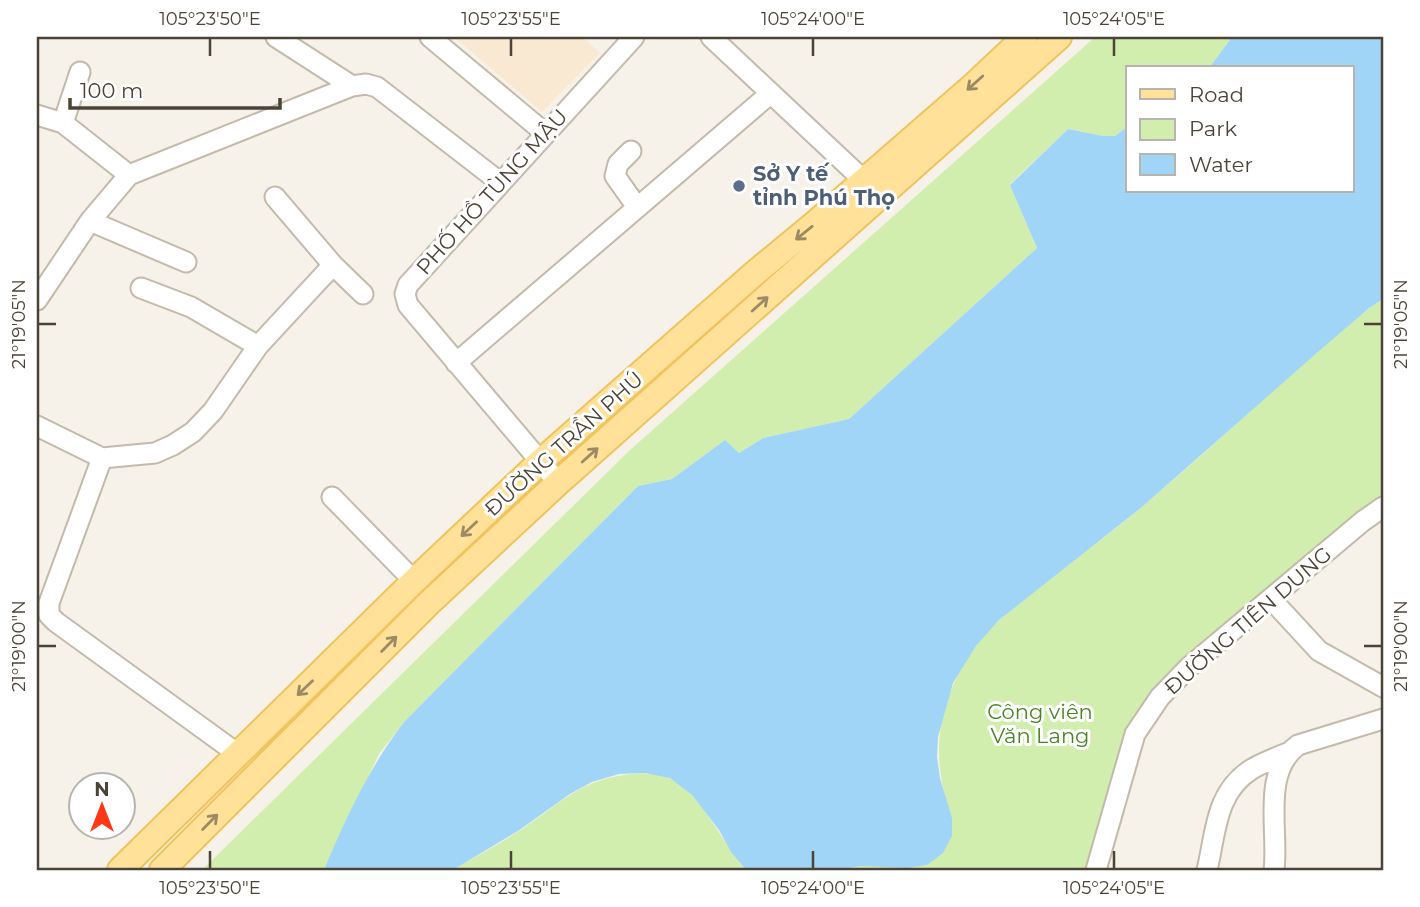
<svg xmlns="http://www.w3.org/2000/svg" width="1420" height="907" viewBox="0 0 1420 907" font-family="Montserrat,sans-serif">
	<rect width="100%" height="100%" fill="#f6f2ea"/>
	<path fill="#f9e9d3" d="M 454,37 L 583,37 L 600,53 L 542,112 Z"/>
	<path fill="#d2eeaf" d="M 1095,37 L 1232,37 L 1209,68 L 1128,68 L 1128,126 L 1115,136 L 1103,136 L 1068,129 L 1010,184 L 1037,248 L 849,419 L 763,438 L 739,453 L 725,440 L 672,479 L 638,486 L 404,722 L 379,754 L 324,870 L 202,870 L 630,450 Z
		M 1383,299 L 1383,499 L 1157,695 L 1095,870 L 837,870 L 861,866 L 884,866 L 945,796 C 931,740 942,693 976,646 C 994,622 1018,604 1042,585 C 1075,559 1109,534 1142,507 C 1195,462 1245,415 1297,370 C 1325,346 1352,319 1383,299 Z
		M 645,773 C 652,774 661,775 667,777 C 698,787 724,847 746,870 L 453,870 C 475,857 498,845 519,831 C 568,798 583,776 645,773 Z"/>
	<path fill="#a1d5f8" d="M 1232,37 L 1383,37 L 1383,299 L 1368,309 L 1319,351 L 1142,507 L 999,620 L 976,646 L 953,683 L 938,737 L 937,757 L 940,778 L 952,818 L 952,836 L 943,853 L 927,865 L 907,868 L 861,866 L 837,870 L 746,870 L 731,852 L 719,830 L 692,795 L 670,778 L 645,773 L 619,774 L 592,782 L 570,794 L 518,831 L 453,870 L 324,870 C 346,817 369,768 404,722 L 638,486 L 672,479 L 725,440 L 739,453 L 763,438 L 849,419 L 1037,248 L 1010,185 L 1068,129 L 1103,136 L 1115,136 L 1128,126 L 1128,191 L 1352,191 L 1352,68 L 1209,68 Z"/>
	<g fill="none" stroke-linecap="round" stroke-linejoin="round">
		<defs>
			<path id="minor" d="M 276,37 L 352,86
				M 430,37 L 545,133
				M 711,37 L 874,190
				M 37,115 L 63,123 L 129,175
				M 63,123 L 80,72
				M 631,151 L 618,164 L 615,176 L 637,207
				M 275,197 L 333,265
				M 90,221 L 186,262
				M 141,288 L 191,307 L 258,346
				M 37,300 L 90,221 L 129,175 L 352,86 L 366,84 L 377,87 L 501,183
				M 456,363 L 771,93
				M 37,426 L 102,458 L 155,453 L 173,445 L 193,432 L 213,411 L 258,346 L 333,265 L 363,294
				M 102,458 L 49,603 L 49,615 L 56,622 L 238,754
				M 550,473 L 408,305 L 405,294 L 408,285 L 634,37
				M 332,497 L 414,581
				M 1271,599 L 1319,651 L 1383,687
				M 1096,870 L 1135,734 L 1160,697 L 1189,667 L 1363,521 L 1383,507
				M 1207,870 C 1216,833 1215,792 1252,769 C 1262,763 1275,758 1287,753
				M 1274,870 C 1279,831 1261,772 1298,745 L 1383,719"/>
			<path id="major" d="M 120,870 L 414,581 L 540,462 L 756,272 L 813,225 L 975,84 L 1025,37
				M 162,870 L 430,602 L 558,483 L 1059,37"/>
		</defs>
		<use href="#minor" stroke="#c3baab" stroke-width="23"/>
		<use href="#major" stroke="#f0c35d" stroke-width="28"/>
		<use href="#minor" stroke="#fff" stroke-width="19"/>
		<use href="#major" stroke="#ffe19a" stroke-width="24"/>
	</g>
	<defs><path id="oneway-shaft" d="M-6 0H5M1.5-3L5.5 0L1.5 3" fill="none" stroke-width="1.6" stroke-linecap="round" stroke-linejoin="round" transform="scale(1.75)"/></defs>
	<g stroke="#9c8a64">
		<use href="#oneway-shaft" transform="translate(975 83) rotate(138)"/>
		<use href="#oneway-shaft" transform="translate(804 233) rotate(141)"/>
		<use href="#oneway-shaft" transform="translate(760 304) rotate(-42)"/>
		<use href="#oneway-shaft" transform="translate(590 455) rotate(-42)"/>
		<use href="#oneway-shaft" transform="translate(469 529) rotate(137)"/>
		<use href="#oneway-shaft" transform="translate(389 644) rotate(-45)"/>
		<use href="#oneway-shaft" transform="translate(305 688) rotate(136)"/>
		<use href="#oneway-shaft" transform="translate(210 822) rotate(-45)"/>
	</g>
	<path fill="none" stroke="#4b4337" stroke-width="2.5" d="M 210,38 L 210,56M 511,38 L 511,56M 813,38 L 813,56M 1114,38 L 1114,56M 38,324 L 56,324M 1364,324 L 1382,324M 38,646 L 56,646M 1364,646 L 1382,646M 210,851 L 210,869M 511,851 L 511,869M 813,851 L 813,869M 1114,851 L 1114,869"/>
	<circle fill="#5c6f8a" stroke="#fff" stroke-width="2.5" cx="739" cy="186" r="7"/>
	<g text-anchor="middle" stroke-width="6" stroke-linejoin="round" paint-order="stroke">
		<g font-size="21" font-weight="bold" fill="#4e5e75" stroke="#fff" text-anchor="start">
			<text x="753" y="181">Sở Y tế<tspan x="753" dy="24">tỉnh Phú Thọ</tspan></text>
		</g>
		<g font-size="21" fill="#4b4337" stroke="#fff">
			<text transform="translate(492 192) rotate(-48)" y="7">PHỐ HỒ TÙNG MẬU</text>
			<text transform="translate(564 444) rotate(-42)" y="7">ĐƯỜNG TRẦN PHÚ</text>
			<text transform="translate(1248 621) rotate(-41)" y="7">ĐƯỜNG TIÊN DUNG</text>
		</g>
		<g font-size="21" fill="#488422" stroke="#fff">
			<text x="1040" y="719">Công viên<tspan x="1040" dy="24">Văn Lang</tspan></text>
		</g>
	</g>
	<rect width="1420" height="907" fill="none" stroke="#ffffff" stroke-width="77"/>
	<rect x="1126" y="66" width="228" height="126" fill="#ffffff" stroke="#b7b4af" stroke-width="2"/>
	<rect x="1140" y="89" width="35" height="10" fill="#ffe19a" stroke="#b7b4af" stroke-width="2"/>
	<text x="1189" y="102" font-size="21" fill="#4b4337">Road</text>
	<rect x="1140" y="119" width="35" height="21" fill="#d2eeaf" stroke="#b7b4af" stroke-width="2"/>
	<text x="1189" y="136" font-size="21" fill="#4b4337">Park</text>
	<rect x="1140" y="154" width="35" height="21" fill="#a1d5f8" stroke="#b7b4af" stroke-width="2"/>
	<text x="1189" y="172" font-size="21" fill="#4b4337">Water</text>
	<g transform="translate(102 806)"><circle r="33" fill="#ffffff" stroke="#b7b4af" stroke-width="2"/>
	<path d="M0-5L12 26L0 18L-12 26Z" fill="#ff3818"/>
	<text y="-10" font-size="19" font-weight="bold" text-anchor="middle" fill="#4b4337">N</text>
	</g>
	<path d="M70 98v10h210v-10" fill="none" stroke="#4b4337" stroke-width="3.5"/>
	<text x="80" y="98" font-size="21" fill="#4b4337" stroke="#ffffff" stroke-width="5" paint-order="stroke">100 m</text>
	<rect x="38" y="38" width="1344" height="831" fill="none" stroke="#4b4337" stroke-width="2.5"/>
	<g font-size="18" text-anchor="middle" fill="#4b4337">
		<text x="210" y="25">105°23'50"E</text>
		<text x="511" y="25">105°23'55"E</text>
		<text x="813" y="25">105°24'00"E</text>
		<text x="1114" y="25">105°24'05"E</text>
		<text transform="translate(19 324) rotate(-90)" y="6">21°19'05"N</text>
		<text transform="translate(1401 324) rotate(-90)" y="6">21°19'05"N</text>
		<text transform="translate(19 646) rotate(-90)" y="6">21°19'00"N</text>
		<text transform="translate(1401 646) rotate(-90)" y="6">21°19'00"N</text>
		<text x="210" y="894">105°23'50"E</text>
		<text x="511" y="894">105°23'55"E</text>
		<text x="813" y="894">105°24'00"E</text>
		<text x="1114" y="894">105°24'05"E</text>
	</g>
</svg>
